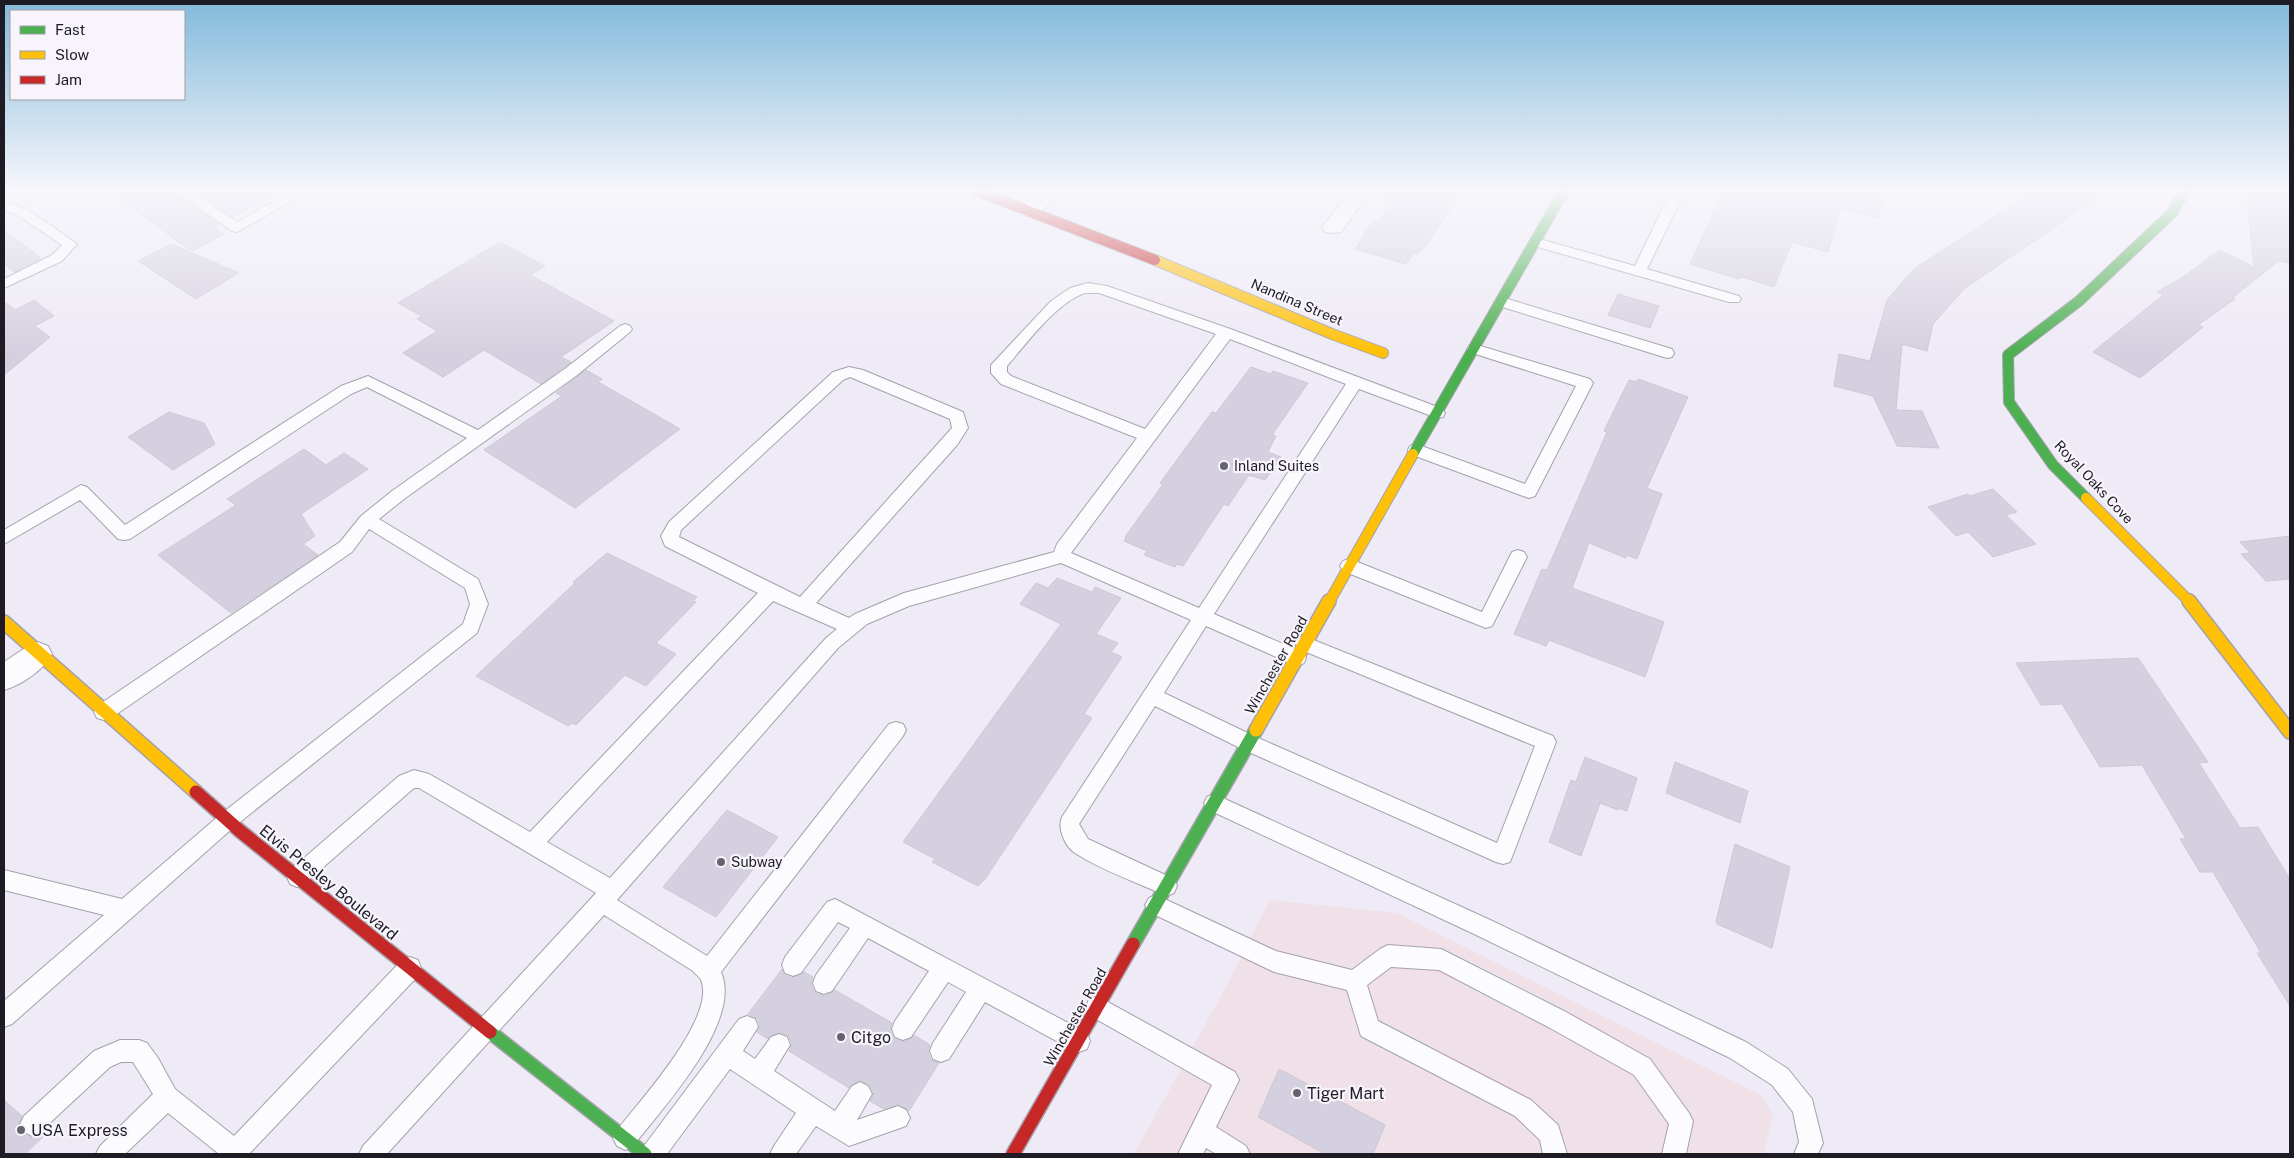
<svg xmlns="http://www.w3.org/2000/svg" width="2294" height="1158" viewBox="0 0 2294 1158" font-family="'Public Sans',sans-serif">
	<rect width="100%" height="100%" fill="#eeeaf6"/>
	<path fill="#f0e0e7" d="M 1270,900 L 1397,913 L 1761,1095 L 1773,1115 L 1764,1154 L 1134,1154 L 1225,989 Z"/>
	<path fill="#d5d0df" stroke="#ccc8d3" d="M 107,191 L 173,191 L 218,224 L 213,226 L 224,234 L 192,251 Z
		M 194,191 L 283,191 L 232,217 Z
		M 1383,191 L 1463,191 L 1422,250 L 1418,254 L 1414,253 L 1406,264 L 1355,249 L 1374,220 L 1379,222 L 1394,200 L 1382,196 Z
		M 1723,191 L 1886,191 L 1878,218 L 1841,208 L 1828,252 L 1792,242 L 1774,287 L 1742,277 L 1739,279 L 1690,264 Z
		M 2033,191 L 2107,191 L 1964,289 L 1933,324 L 1927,351 L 1902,344 L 1896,410 L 1922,411 L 1939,448 L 1897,446 L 1873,396 L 1834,386 L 1839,354 L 1870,361 L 1887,300 L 1914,269 Z
		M 2246,191 L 2290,191 L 2290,263 L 2279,261 L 2232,298 L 2235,299 L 2198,325 L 2203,327 L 2140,378 L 2093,352 L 2163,295 L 2157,292 L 2186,275 L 2219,250 L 2254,267 Z
		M 4,230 L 41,258 L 14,272 L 4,264 Z
		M 500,242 L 545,266 L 530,275 L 614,321 L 561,357 L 571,362 L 541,384 L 484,350 L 443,377 L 403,353 L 437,331 L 417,319 L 422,316 L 398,303 Z
		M 172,244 L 239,273 L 196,299 L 138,261 Z
		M 1618,294 L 1659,306 L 1650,328 L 1608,315 Z
		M 34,300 L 54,316 L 35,326 L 50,337 L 4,375 L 4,301 L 15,310 Z
		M 1251,367 L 1271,374 L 1273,371 L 1308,383 L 1272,435 L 1276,436 L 1268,452 L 1281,457 L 1265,480 L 1249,475 L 1228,506 L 1224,504 L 1183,566 L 1177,564 L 1175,567 L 1144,555 L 1147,551 L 1124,541 L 1126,538 L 1125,537 L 1163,484 L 1160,483 L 1212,412 L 1216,413 Z
		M 586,370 L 602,379 L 598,382 L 680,429 L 575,508 L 484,450 L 562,396 L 556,393 Z
		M 1638,379 L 1688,397 L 1647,488 L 1662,494 L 1637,559 L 1627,555 L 1626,558 L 1589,543 L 1572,588 L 1664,622 L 1645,677 L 1549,640 L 1546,646 L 1514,634 L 1542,569 L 1547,570 L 1607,432 L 1604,431 L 1629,380 L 1637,382 Z
		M 169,412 L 204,423 L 215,444 L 173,470 L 128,437 Z
		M 304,449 L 326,465 L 344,453 L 368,469 L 301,514 L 315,536 L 303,544 L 318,555 L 231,613 L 158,555 L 236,505 L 227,499 Z
		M 1993,489 L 2017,512 L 2006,515 L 2036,544 L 1993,557 L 1968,532 L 1956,536 L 1928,507 L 1968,494 L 1970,496 Z
		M 2290,536 L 2290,579 L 2266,581 L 2241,554 L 2250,553 L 2240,542 Z
		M 607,553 L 697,597 L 693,601 L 696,602 L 656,643 L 676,654 L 646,686 L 625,675 L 576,725 L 572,723 L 568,726 L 476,676 L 575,583 L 573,582 Z
		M 1057,578 L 1092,592 L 1095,587 L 1121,598 L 1096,634 L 1118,643 L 1111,652 L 1122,657 L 1084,714 L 1092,718 L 985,879 L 978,886 L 932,862 L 935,859 L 903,842 L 1061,624 L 1020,604 L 1036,583 L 1048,588 Z
		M 2138,658 L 2208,762 L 2199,763 L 2240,828 L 2258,827 L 2290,879 L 2290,1006 L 2257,953 L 2261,953 L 2213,872 L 2200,872 L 2180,839 L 2186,839 L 2142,765 L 2100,767 L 2062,704 L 2041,705 L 2016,663 Z
		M 1585,757 L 1637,778 L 1627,811 L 1618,808 L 1618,810 L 1600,803 L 1581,856 L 1549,842 L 1571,780 L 1576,782 Z
		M 1675,762 L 1748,791 L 1740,823 L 1666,793 Z
		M 727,810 L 778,837 L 716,917 L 663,887 Z
		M 1735,844 L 1790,867 L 1772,948 L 1717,924 L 1716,921 Z
		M 782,969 L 784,975 L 792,978 L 804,972 L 813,977 L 811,984 L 815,993 L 825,996 L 835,990 L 892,1023 L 890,1030 L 894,1039 L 904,1042 L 914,1035 L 930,1045 L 928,1052 L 931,1060 L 939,1063 L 909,1111 L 899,1104 L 884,1109 L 870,1101 L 874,1093 L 869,1084 L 859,1080 L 849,1088 L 789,1051 L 792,1044 L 788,1035 L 778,1032 L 768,1039 L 757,1032 L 760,1026 L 757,1018 L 748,1014 Z
		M 1279,1069 L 1385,1125 L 1373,1154 L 1325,1154 L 1258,1117 Z
		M 4,1100 L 22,1116 L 18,1125 L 23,1134 L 31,1138 L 42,1132 L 45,1135 L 25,1154 L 4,1154 Z"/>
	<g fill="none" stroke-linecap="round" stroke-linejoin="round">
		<defs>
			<path id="lane" d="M 175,191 L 191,191 L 237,222 L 292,191 L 309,191 L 237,232 L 232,231 Z
				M 1671,191 L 1685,191 L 1647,269 L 1739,296 L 1741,299 L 1739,302 L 1729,302 L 1531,245 L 1529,242 L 1536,238 L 1635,266 Z
				M 4,201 L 27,209 L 77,244 L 62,261 L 4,288 L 4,279 L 52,255 L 62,245 L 17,215 L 4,210 Z
				M 1088,283 L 1107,286 L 1233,330 L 1443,409 L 1445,413 L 1443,417 L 1437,418 L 1359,389 L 1214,614 L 1304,653 L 1306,658 L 1304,663 L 1297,666 L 1290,663 L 1206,626 L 1164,693 L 1256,737 L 1497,843 L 1535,746 L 1299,649 L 1296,644 L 1299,639 L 1305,637 L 1311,639 L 1553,736 L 1556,742 L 1510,862 L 1503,864 L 1496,862 L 1242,749 L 1155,706 L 1079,824 L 1088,839 L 1174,879 L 1177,886 L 1174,893 L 1167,896 L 1160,893 C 1133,881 1099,869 1075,853 C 1065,847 1057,828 1062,817 L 1191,620 L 1061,563 L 909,606 L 867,624 L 838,648 L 617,900 L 707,956 L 889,724 L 896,722 L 903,724 L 906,730 L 903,736 L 721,972 C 743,1022 662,1109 633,1146 L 625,1150 L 617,1146 L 613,1138 L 617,1130 C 639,1102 717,1017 701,980 C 700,977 695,974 693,971 L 604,915 L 387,1154 L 359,1154 L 363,1146 L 596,893 L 419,788 L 414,788 L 304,884 L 297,887 L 290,884 L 287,877 L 290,870 L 399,776 L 414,770 L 429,774 L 530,832 L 758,593 L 665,546 L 661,536 L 669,522 L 833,372 L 849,367 L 863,370 L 963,412 L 968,428 L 957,445 L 816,603 L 849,618 L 855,614 L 904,593 L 1054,552 L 1057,544 L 1137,438 L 1001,384 L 991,373 L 991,365 L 1051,301 L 1070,288 ZM 1085,293 L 1099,293 L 1216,334 L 1145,429 L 1011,376 L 1007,372 L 1007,366 C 1026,344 1057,302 1085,293 ZM 1230,339 L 1346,384 L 1199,608 L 1071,553 ZM 850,377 L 950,419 L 952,428 L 800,597 L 679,537 L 681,530 L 843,380 ZM 773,601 L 837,629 L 826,638 L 610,878 L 547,842 Z
				M 1501,297 L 1672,349 L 1674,353 L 1672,357 L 1667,358 L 1496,305 L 1494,302 Z
				M 625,324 L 630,326 L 632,329 L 630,332 L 576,376 L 404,499 L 379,519 L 478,579 L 488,604 L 477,633 L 235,826 L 12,1024 L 4,1027 L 4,1001 L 104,915 L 4,890 L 4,870 L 122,899 L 221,814 L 463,624 L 470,604 L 465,588 L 369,529 L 352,552 L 111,718 L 104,720 L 97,718 L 94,712 L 97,706 L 340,542 L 361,516 L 392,491 L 467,438 L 367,387 L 351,394 L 130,539 L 124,540 L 118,539 L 80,500 L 4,544 L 4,530 L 81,485 L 87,487 L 125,525 L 341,386 L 368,376 L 478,430 L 566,368 L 620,326 Z
				M 1474,344 L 1590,379 L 1593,383 L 1535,496 L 1529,498 L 1523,496 L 1410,454 L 1408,450 L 1410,446 L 1416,444 L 1525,484 L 1576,386 L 1469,352 L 1467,349 L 1469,346 Z
				M 1518,550 L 1524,552 L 1527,557 L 1492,626 L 1486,628 L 1343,571 L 1340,566 L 1343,561 L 1349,559 L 1355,561 L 1482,612 L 1512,552 Z
				M 1214,794 L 1488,919 L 1746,1042 L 1788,1069 L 1812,1099 L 1823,1143 L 1818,1154 L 1794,1154 L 1799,1142 L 1793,1112 L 1772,1085 L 1730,1058 L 1472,933 L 1207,809 L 1204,803 L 1207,797 Z
				M 1156,895 L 1276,951 L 1352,970 L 1380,949 L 1388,945 L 1441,949 L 1449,953 L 1566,1012 L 1650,1059 L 1689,1113 L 1693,1121 L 1686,1154 L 1662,1154 L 1669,1124 L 1634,1075 L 1550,1028 L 1439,970 L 1391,967 L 1367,985 L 1378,1021 L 1531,1100 L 1558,1125 L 1567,1154 L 1543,1154 L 1540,1140 L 1515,1116 L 1361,1036 L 1347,990 L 1274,972 L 1149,912 L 1145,905 L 1149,898 Z
				M 835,899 L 1087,1033 L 1090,1041 L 1087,1049 L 1079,1052 L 1071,1049 L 985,1002 L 949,1059 L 941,1062 L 933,1059 L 930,1051 L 933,1043 L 966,992 L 948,982 L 911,1037 L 903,1040 L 895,1037 L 892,1029 L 895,1021 L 929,971 L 868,938 L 832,991 L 824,994 L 816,991 L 813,983 L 816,975 L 850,928 L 838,922 L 801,973 L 793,976 L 785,973 L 782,965 L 785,957 L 827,902 Z
				M 410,957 L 418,960 L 421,968 L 418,976 L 249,1154 L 219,1154 L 168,1113 L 125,1154 L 96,1154 L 100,1146 L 153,1094 L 133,1062 L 121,1062 L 110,1067 L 40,1132 L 32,1136 L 24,1132 L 20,1124 L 24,1116 L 94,1051 L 120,1040 L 139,1040 L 147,1043 L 158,1058 L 175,1089 L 234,1136 L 402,960 Z
				M 1097,996 L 1235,1072 L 1239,1080 L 1216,1127 L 1246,1146 L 1250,1154 L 1216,1154 L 1206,1148 L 1203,1154 L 1178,1154 L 1212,1085 L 1089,1015 L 1086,1007 L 1089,999 Z
				M 747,1016 L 755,1019 L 758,1027 L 743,1051 L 755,1059 L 771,1037 L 779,1034 L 787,1037 L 790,1045 L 774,1071 L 835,1111 L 852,1086 L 860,1082 L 868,1086 L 872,1094 L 857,1120 L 898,1106 L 906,1110 L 910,1118 L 906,1126 L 849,1146 L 816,1126 L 796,1154 L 770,1154 L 774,1146 L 796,1113 L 730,1069 L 667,1154 L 640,1154 L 644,1146 L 739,1019 Z"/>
			<path id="street" d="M 1038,191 L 1060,191 C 1052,204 1036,219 1021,215 L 1018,211 Z
				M 1350,191 L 1371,191 L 1341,232 L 1333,233 L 1325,232 L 1322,227 Z
				M 38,642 L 48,646 L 52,654 C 44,670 21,685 4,690 L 4,662 L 28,646 Z"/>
			<path id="fast-far1" d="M 1413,454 L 1564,191
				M 2086,498 L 2053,465 L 2009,402 L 2008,355 L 2079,301 L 2172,213 L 2185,191"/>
			<path id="fast" d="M 1133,944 L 1256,730
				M 490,1032 L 645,1154"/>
			<path id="slow-far1" d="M 1155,260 L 1332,334 L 1383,353
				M 2086,498 L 2190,602
				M 1329,602 L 1413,454"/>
			<path id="slow" d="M 2189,601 L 2290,732
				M 4,622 L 196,792
				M 1256,730 L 1329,601"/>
			<path id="jam-far1" d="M 977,191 L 1155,260"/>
			<path id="jam" d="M 196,792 L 240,831 L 490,1032
				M 1013,1154 L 1133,944"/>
		</defs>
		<use href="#lane" stroke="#a5a1ac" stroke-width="2"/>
		<use href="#street" stroke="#a5a1ac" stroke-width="2"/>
		<use href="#fast-far1" stroke="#a5a1ac" stroke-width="12"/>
		<use href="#fast" stroke="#a5a1ac" stroke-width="16"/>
		<use href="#slow-far1" stroke="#a5a1ac" stroke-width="12"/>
		<use href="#slow" stroke="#a5a1ac" stroke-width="16"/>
		<use href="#jam-far1" stroke="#a5a1ac" stroke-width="12"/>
		<use href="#jam" stroke="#a5a1ac" stroke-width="16"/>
		<use href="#lane" fill="#fcfcfe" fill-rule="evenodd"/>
		<use href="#street" fill="#fcfcfe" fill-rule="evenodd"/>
		<use href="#fast-far1" stroke="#4caf50" stroke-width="10"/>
		<use href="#fast" stroke="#4caf50" stroke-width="13"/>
		<use href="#slow-far1" stroke="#ffc107" stroke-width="10"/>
		<use href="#slow" stroke="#ffc107" stroke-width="13"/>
		<use href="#jam-far1" stroke="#c62828" stroke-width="10"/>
		<use href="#jam" stroke="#c62828" stroke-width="13"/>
	</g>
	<linearGradient id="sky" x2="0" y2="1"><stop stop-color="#82badb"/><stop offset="0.54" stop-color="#f7f6fb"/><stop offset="1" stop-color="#f7f6fb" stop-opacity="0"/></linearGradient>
	<rect width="2294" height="353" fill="url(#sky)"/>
	<g fill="#67636e" stroke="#f7f5fb" stroke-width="2">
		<circle cx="1224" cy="466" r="5"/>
		<circle cx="721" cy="862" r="5"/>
		<circle cx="841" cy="1037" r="5"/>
		<circle cx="1297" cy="1093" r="5"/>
		<circle cx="21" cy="1130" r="5"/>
	</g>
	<g text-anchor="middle" stroke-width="4.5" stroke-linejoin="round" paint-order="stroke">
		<g font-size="14" fill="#1f1b25" stroke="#f7f5fb">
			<text transform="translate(1297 302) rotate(23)" y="5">Nandina Street</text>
			<text transform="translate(2094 482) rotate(47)" y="5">Royal Oaks Cove</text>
			<text transform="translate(1276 665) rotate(-60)" y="5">Winchester Road</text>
			<text transform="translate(1075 1017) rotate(-60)" y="5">Winchester Road</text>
		</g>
		<g font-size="14" fill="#1f1b25" stroke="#f7f5fb" text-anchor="start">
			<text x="1234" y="471">Inland Suites</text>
			<text x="731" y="867">Subway</text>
		</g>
		<g font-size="16" fill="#1f1b25" stroke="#f7f5fb">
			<text transform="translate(329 882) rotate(39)" y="6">Elvis Presley Boulevard</text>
		</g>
		<g font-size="16" fill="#1f1b25" stroke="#f7f5fb" text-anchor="start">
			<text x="851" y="1043">Citgo</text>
			<text x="1307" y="1099">Tiger Mart</text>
			<text x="31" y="1136">USA Express</text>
		</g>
	</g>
	<rect width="2294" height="1158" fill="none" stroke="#1f1b25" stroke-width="10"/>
	<rect x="10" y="10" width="175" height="90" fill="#f7f5fb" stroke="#a19ea5"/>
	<rect x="20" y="26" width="25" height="8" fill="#4caf50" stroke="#a19ea5"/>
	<text x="55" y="35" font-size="15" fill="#1f1b25">Fast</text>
	<rect x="20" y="51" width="25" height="8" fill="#ffc107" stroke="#a19ea5"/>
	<text x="55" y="60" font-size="15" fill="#1f1b25">Slow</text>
	<rect x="20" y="76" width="25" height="8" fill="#c62828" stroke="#a19ea5"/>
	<text x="55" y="85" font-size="15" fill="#1f1b25">Jam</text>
</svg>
